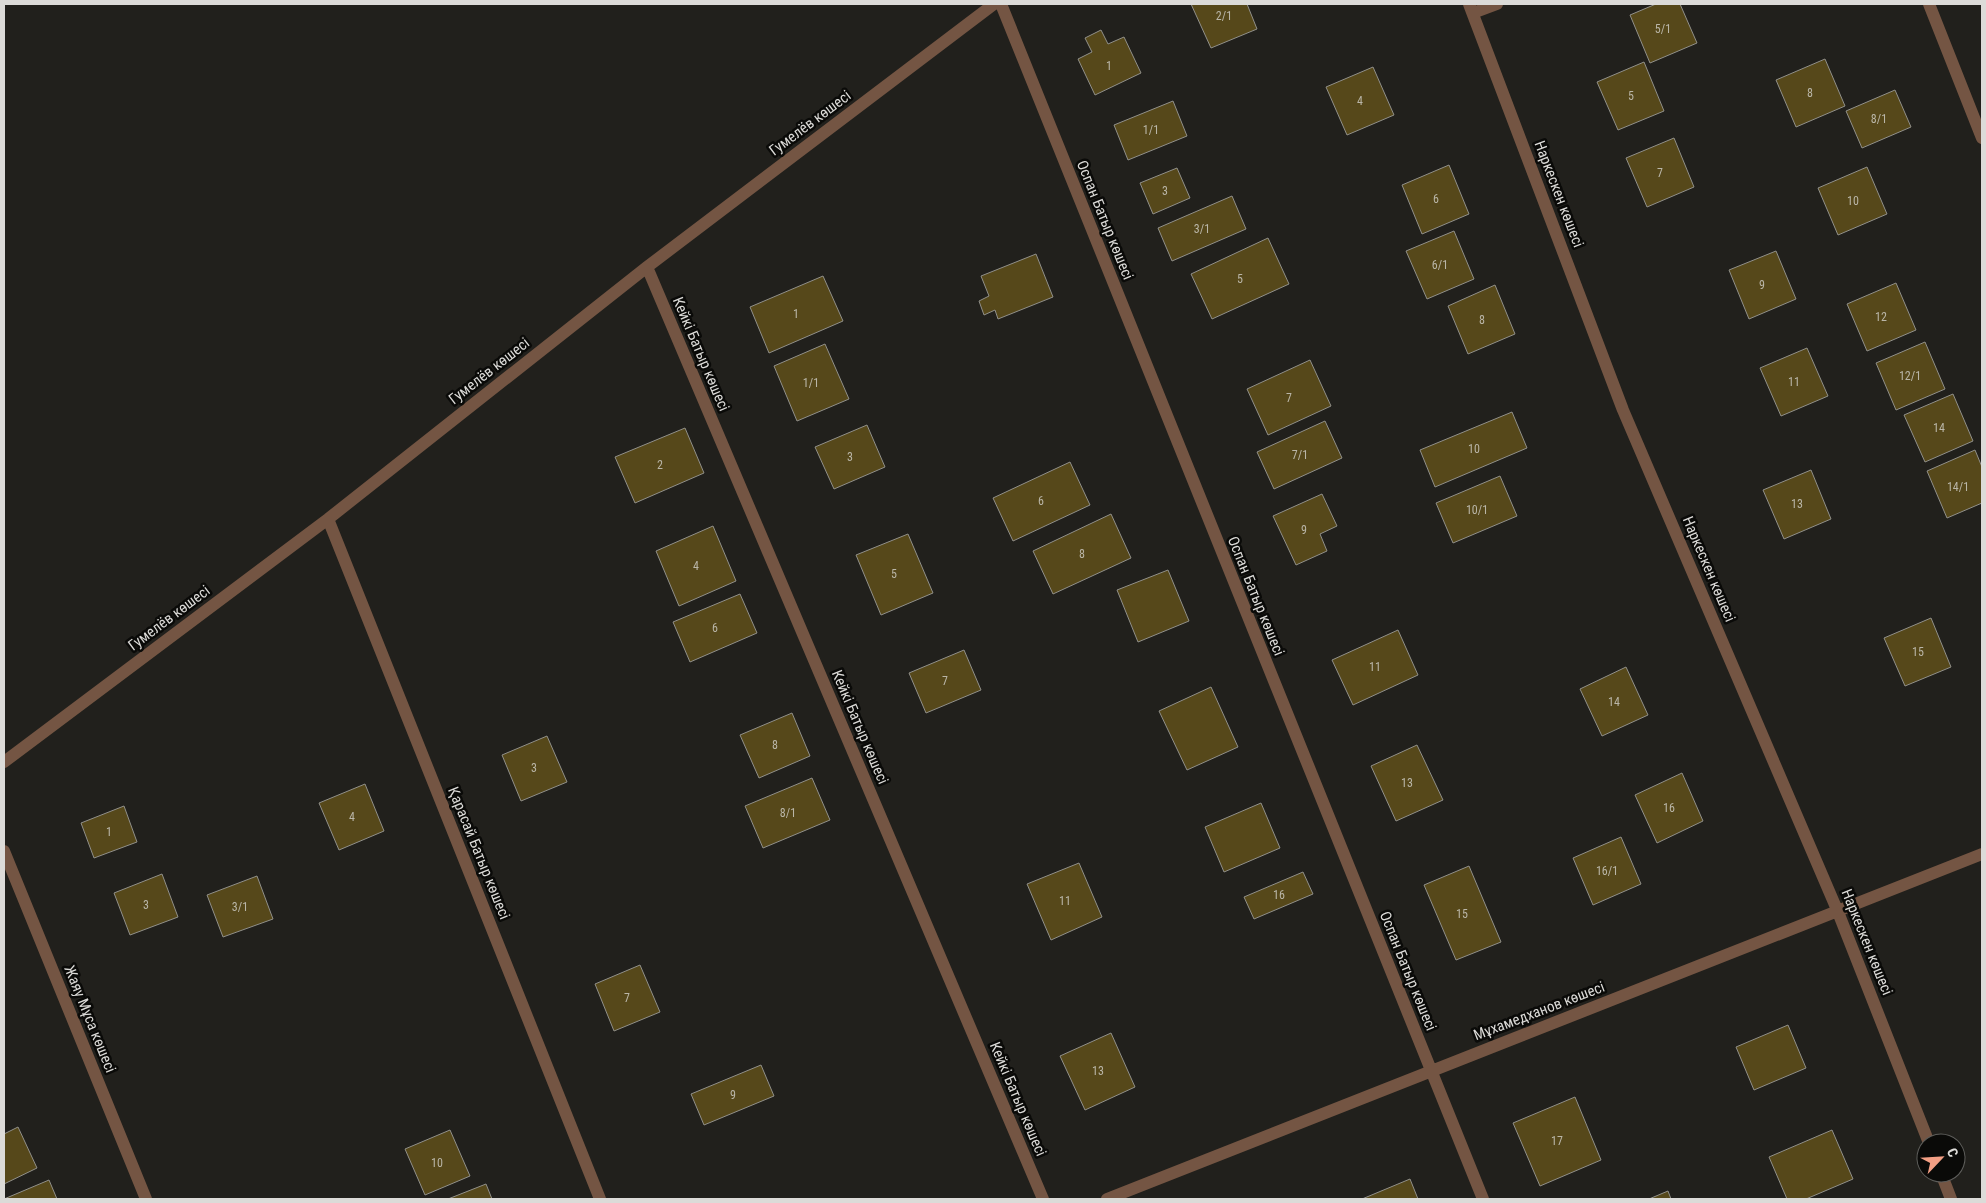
<svg xmlns="http://www.w3.org/2000/svg" width="1986" height="1203" viewBox="0 0 1986 1203" font-family="'Roboto Condensed',sans-serif">
	<rect width="100%" height="100%" fill="#21201c"/>
	<path fill="#56481a" stroke="#91908a" d="M 1191,4 L 1247,4 L 1257,29 L 1211,48 Z
		M 1656,4 L 1680,4 L 1697,43 L 1650,63 L 1630,15 Z
		M 1101,30 L 1108,44 L 1124,37 L 1141,73 L 1095,95 L 1078,59 L 1092,52 L 1085,38 Z
		M 1825,59 L 1845,106 L 1796,127 L 1776,80 Z
		M 1644,62 L 1664,111 L 1618,130 L 1597,82 Z
		M 1373,67 L 1394,115 L 1347,135 L 1326,87 Z
		M 1895,90 L 1911,127 L 1862,148 L 1846,111 Z
		M 1173,101 L 1187,136 L 1128,160 L 1114,125 Z
		M 1674,138 L 1694,187 L 1647,207 L 1626,158 Z
		M 1449,165 L 1469,214 L 1422,234 L 1402,185 Z
		M 1867,167 L 1887,214 L 1838,235 L 1818,188 Z
		M 1177,168 L 1190,198 L 1153,214 L 1140,183 Z
		M 1232,196 L 1246,229 L 1172,261 L 1158,228 Z
		M 1454,231 L 1474,279 L 1427,299 L 1406,251 Z
		M 1268,238 L 1289,284 L 1212,319 L 1191,274 Z
		M 1776,251 L 1796,299 L 1749,319 L 1729,270 Z
		M 1036,254 L 1053,297 L 998,319 L 995,310 L 984,315 L 979,301 L 989,296 L 981,276 Z
		M 823,276 L 843,321 L 769,353 L 750,307 Z
		M 1896,283 L 1916,330 L 1867,351 L 1847,304 Z
		M 1495,285 L 1515,334 L 1468,354 L 1448,306 Z
		M 1925,342 L 1945,389 L 1896,410 L 1876,363 Z
		M 825,344 L 849,399 L 797,421 L 774,366 Z
		M 1807,348 L 1828,396 L 1781,416 L 1760,368 Z
		M 1310,360 L 1331,406 L 1268,435 L 1247,389 Z
		M 1953,394 L 1973,441 L 1925,462 L 1904,415 Z
		M 1512,412 L 1527,448 L 1435,487 L 1420,450 Z
		M 1325,421 L 1342,458 L 1274,489 L 1257,452 Z
		M 867,425 L 885,467 L 834,489 L 815,447 Z
		M 685,428 L 704,473 L 635,503 L 615,457 Z
		M 1975,450 L 1982,467 L 1982,503 L 1947,518 L 1927,471 Z
		M 1070,462 L 1090,505 L 1013,541 L 993,498 Z
		M 1811,470 L 1831,519 L 1784,539 L 1763,490 Z
		M 1500,476 L 1517,516 L 1453,543 L 1436,503 Z
		M 1322,494 L 1337,526 L 1320,534 L 1327,551 L 1296,565 L 1273,516 Z
		M 1111,514 L 1131,558 L 1053,594 L 1033,551 Z
		M 713,526 L 736,581 L 679,606 L 656,551 Z
		M 908,534 L 933,593 L 881,615 L 856,555 Z
		M 1168,570 L 1189,621 L 1138,642 L 1117,590 Z
		M 740,594 L 757,633 L 690,662 L 673,622 Z
		M 1931,618 L 1951,667 L 1905,686 L 1884,638 Z
		M 1398,630 L 1418,675 L 1353,705 L 1332,660 Z
		M 964,650 L 981,690 L 926,713 L 909,673 Z
		M 1626,667 L 1648,715 L 1602,736 L 1580,689 Z
		M 1211,687 L 1238,747 L 1187,770 L 1159,711 Z
		M 792,713 L 810,756 L 759,778 L 740,735 Z
		M 547,736 L 567,782 L 521,801 L 502,755 Z
		M 1417,745 L 1443,800 L 1396,821 L 1371,766 Z
		M 1682,773 L 1703,821 L 1657,843 L 1635,795 Z
		M 812,778 L 830,820 L 763,848 L 745,806 Z
		M 365,784 L 384,831 L 339,850 L 319,803 Z
		M 1261,803 L 1280,848 L 1224,872 L 1205,827 Z
		M 124,806 L 137,842 L 94,858 L 81,823 Z
		M 1621,837 L 1641,884 L 1593,905 L 1573,858 Z
		M 1079,863 L 1102,917 L 1051,940 L 1027,884 Z
		M 1469,866 L 1501,942 L 1456,960 L 1424,885 Z
		M 1303,872 L 1313,894 L 1254,919 L 1244,897 Z
		M 162,874 L 178,917 L 130,935 L 114,893 Z
		M 257,876 L 273,919 L 223,937 L 207,895 Z
		M 640,965 L 660,1012 L 614,1031 L 595,984 Z
		M 1788,1025 L 1806,1068 L 1754,1090 L 1736,1047 Z
		M 1111,1033 L 1135,1087 L 1085,1110 L 1060,1056 Z
		M 761,1065 L 774,1096 L 704,1125 L 691,1094 Z
		M 1575,1097 L 1601,1160 L 1540,1186 L 1513,1123 Z
		M 18,1127 L 37,1168 L 4,1184 L 4,1134 Z
		M 450,1130 L 470,1176 L 425,1195 L 405,1149 Z
		M 1832,1130 L 1853,1179 L 1806,1199 L 1787,1199 L 1769,1157 Z
		M 1410,1179 L 1418,1199 L 1362,1199 Z
		M 49,1180 L 57,1199 L 4,1199 Z
		M 486,1184 L 492,1199 L 448,1199 Z
		M 1668,1191 L 1671,1199 L 1649,1199 Z"/>
	<g fill="none" stroke-linecap="round" stroke-linejoin="round">
		<path stroke="#745543" stroke-width="12" d="M 1001,4 L 1483,1199
			M 1469,4 L 1623,410 L 1838,912 L 1929,1143
			M 1929,4 L 1982,138
			M 1473,13 L 1497,4
			M 647,267 L 1043,1199
			M 328,519 L 600,1199
			M 4,762 L 328,519 L 647,267 L 994,4
			M 4,851 L 146,1199
			M 1941,1173 L 1951,1199
			M 1107,1199 L 1982,854"/>
	</g>
	<g text-anchor="middle" stroke-width="5" stroke-linejoin="round" paint-order="stroke">
		<g font-size="12" fill="#bab6a8">
			<text x="1224" y="20">2/1</text>
			<text x="1663" y="33">5/1</text>
			<text x="1109" y="70">1</text>
			<text x="1810" y="97">8</text>
			<text x="1631" y="100">5</text>
			<text x="1360" y="105">4</text>
			<text x="1879" y="123">8/1</text>
			<text x="1151" y="134">1/1</text>
			<text x="1660" y="177">7</text>
			<text x="1165" y="195">3</text>
			<text x="1436" y="203">6</text>
			<text x="1853" y="205">10</text>
			<text x="1202" y="233">3/1</text>
			<text x="1440" y="269">6/1</text>
			<text x="1240" y="283">5</text>
			<text x="1762" y="289">9</text>
			<text x="796" y="318">1</text>
			<text x="1881" y="321">12</text>
			<text x="1482" y="324">8</text>
			<text x="1910" y="380">12/1</text>
			<text x="1794" y="386">11</text>
			<text x="811" y="387">1/1</text>
			<text x="1289" y="402">7</text>
			<text x="1939" y="432">14</text>
			<text x="1474" y="453">10</text>
			<text x="1300" y="459">7/1</text>
			<text x="850" y="461">3</text>
			<text x="660" y="469">2</text>
			<text x="1958" y="491">14/1</text>
			<text x="1041" y="505">6</text>
			<text x="1797" y="508">13</text>
			<text x="1477" y="514">10/1</text>
			<text x="1304" y="534">9</text>
			<text x="1082" y="558">8</text>
			<text x="696" y="570">4</text>
			<text x="894" y="578">5</text>
			<text x="715" y="632">6</text>
			<text x="1918" y="656">15</text>
			<text x="1375" y="671">11</text>
			<text x="945" y="685">7</text>
			<text x="1614" y="706">14</text>
			<text x="775" y="749">8</text>
			<text x="534" y="772">3</text>
			<text x="1407" y="787">13</text>
			<text x="1669" y="812">16</text>
			<text x="788" y="817">8/1</text>
			<text x="352" y="821">4</text>
			<text x="109" y="836">1</text>
			<text x="1607" y="875">16/1</text>
			<text x="1279" y="899">16</text>
			<text x="1065" y="905">11</text>
			<text x="146" y="909">3</text>
			<text x="240" y="911">3/1</text>
			<text x="1462" y="918">15</text>
			<text x="627" y="1002">7</text>
			<text x="1098" y="1075">13</text>
			<text x="733" y="1099">9</text>
			<text x="1557" y="1145">17</text>
			<text x="437" y="1167">10</text>
		</g>
		<g font-size="15" fill="#dcdbd8" stroke="#0a0a08">
			<text transform="translate(810 123) rotate(-37)" y="5">Гумелёв көшесі</text>
			<text transform="translate(1559 194) rotate(69)" y="5">Наркескен көшесі</text>
			<text transform="translate(1105 220) rotate(68)" y="5">Оспан Батыр көшесі</text>
			<text transform="translate(701 354) rotate(67)" y="5">Кейкі Батыр көшесі</text>
			<text transform="translate(489 371) rotate(-38)" y="5">Гумелёв көшесі</text>
			<text transform="translate(1709 569) rotate(67)" y="5">Наркескен көшесі</text>
			<text transform="translate(1256 596) rotate(68)" y="5">Оспан Батыр көшесі</text>
			<text transform="translate(169 618) rotate(-37)" y="5">Гумелёв көшесі</text>
			<text transform="translate(860 727) rotate(67)" y="5">Кейкі Батыр көшесі</text>
			<text transform="translate(479 853) rotate(68)" y="5">Қарасай Батыр көшесі</text>
			<text transform="translate(1867 942) rotate(68)" y="5">Наркескен көшесі</text>
			<text transform="translate(1408 971) rotate(68)" y="5">Оспан Батыр көшесі</text>
			<text transform="translate(1539 1011) rotate(-21)" y="5">Мұхамедханов көшесі</text>
			<text transform="translate(90 1019) rotate(68)" y="5">Жаяу Мұса көшесі</text>
			<text transform="translate(1018 1099) rotate(67)" y="5">Кейкі Батыр көшесі</text>
		</g>
	</g>
	<rect width="1986" height="1203" fill="none" stroke="#dcdbd8" stroke-width="10"/>
	<g transform="translate(1941 1158) rotate(65)"><circle r="24" fill="#0a0a08" stroke="#5e5e5b"/>
	<path d="M0-4L9 19L0 12L-9 19Z" fill="#f39f84"/>
	<text y="-8" font-size="14" font-weight="bold" text-anchor="middle" fill="#dcdbd8">С</text>
	</g>
</svg>
